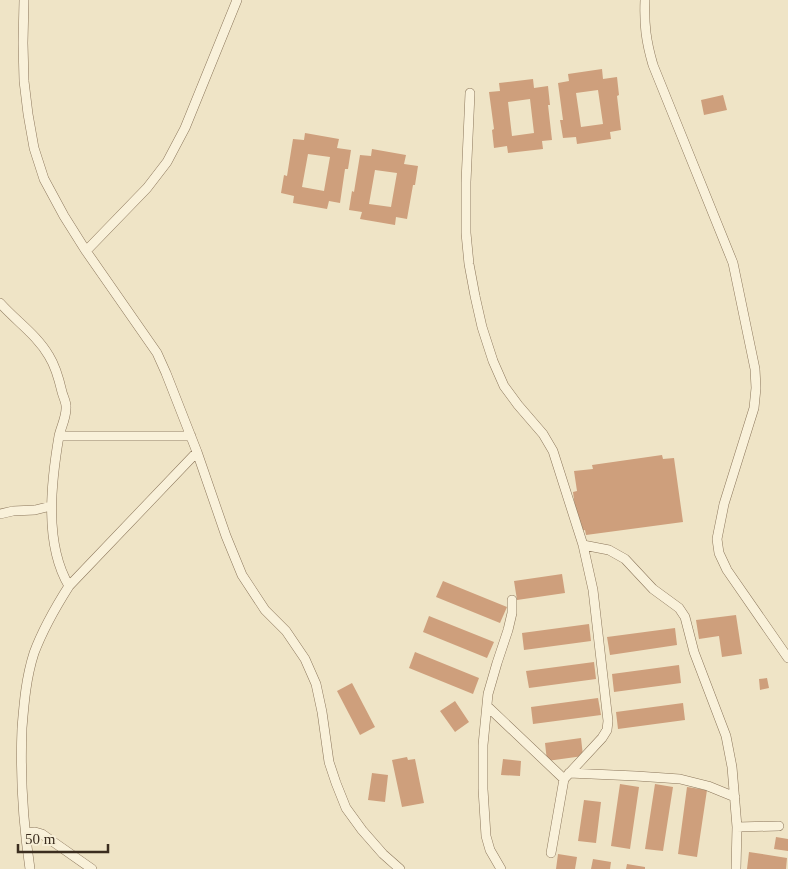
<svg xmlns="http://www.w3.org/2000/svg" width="788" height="869" viewBox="0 0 788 869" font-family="'Times New Roman',serif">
	<rect width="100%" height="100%" fill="#efe4c6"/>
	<path fill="#ce9f7c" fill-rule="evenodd" d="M 602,69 L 603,79 L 617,77 L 619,95 L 617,96 L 621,130 L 610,132 L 611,139 L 577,144 L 576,137 L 563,138 L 560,120 L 563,120 L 558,83 L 569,81 L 568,74 ZM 598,90 L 603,124 L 581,127 L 576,93 Z
		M 533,79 L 534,88 L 548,86 L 550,105 L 548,105 L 552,140 L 542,141 L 543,149 L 508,153 L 507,146 L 494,148 L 492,130 L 494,129 L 489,92 L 500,91 L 499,83 ZM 530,99 L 534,133 L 512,136 L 508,102 Z
		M 723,95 L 727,110 L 704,115 L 701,100 Z
		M 305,133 L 339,139 L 337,148 L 351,150 L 348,169 L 345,169 L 340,203 L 329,201 L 327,209 L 293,203 L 294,196 L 281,193 L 284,175 L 287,176 L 293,139 L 304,140 ZM 308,154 L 330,157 L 324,191 L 302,187 Z
		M 372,149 L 406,155 L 404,164 L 418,166 L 415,185 L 413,185 L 407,219 L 396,217 L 395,225 L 360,219 L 362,212 L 349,210 L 352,191 L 354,192 L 360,155 L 371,156 ZM 375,170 L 397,173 L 391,207 L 369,204 Z
		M 662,455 L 663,459 L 674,458 L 683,522 L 586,535 L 585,530 L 578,531 L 573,492 L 577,491 L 574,471 L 593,469 L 592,465 Z
		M 562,574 L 565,593 L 517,600 L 514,581 Z
		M 443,581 L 507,607 L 500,623 L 436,597 Z
		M 736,615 L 742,654 L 722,657 L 719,636 L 699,639 L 696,620 Z
		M 429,616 L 494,642 L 487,658 L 423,632 Z
		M 589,624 L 591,641 L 524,650 L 522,633 Z
		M 675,628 L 677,645 L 610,655 L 607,637 Z
		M 415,652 L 479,678 L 473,694 L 409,668 Z
		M 594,662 L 596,679 L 529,688 L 526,671 Z
		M 679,665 L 681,683 L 614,692 L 612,674 Z
		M 767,678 L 769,688 L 760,690 L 759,679 Z
		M 352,683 L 375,727 L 360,735 L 337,691 Z
		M 598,698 L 601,715 L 533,724 L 531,707 Z
		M 455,701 L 469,722 L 455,732 L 440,711 Z
		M 683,703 L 685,720 L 618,729 L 616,712 Z
		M 581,738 L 583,756 L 547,761 L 545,743 Z
		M 407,757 L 408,760 L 415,759 L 424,803 L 402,807 L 392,760 Z
		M 503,759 L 521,761 L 520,776 L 501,775 Z
		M 372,773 L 388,775 L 385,802 L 368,800 Z
		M 620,784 L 639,787 L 630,849 L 611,846 Z
		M 655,784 L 673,787 L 663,851 L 645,849 Z
		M 687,787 L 707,790 L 697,857 L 678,854 Z
		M 584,800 L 601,802 L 596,843 L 578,841 Z
		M 776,837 L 788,839 L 788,851 L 774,849 Z
		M 749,852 L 787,858 L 786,869 L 747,869 Z
		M 558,854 L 577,857 L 575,869 L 556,869 Z
		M 593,859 L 611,862 L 610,869 L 591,869 Z
		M 627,864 L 645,867 L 645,869 L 626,869 Z"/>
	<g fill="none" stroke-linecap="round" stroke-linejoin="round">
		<defs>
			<path id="street" d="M 24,0 L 23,43 L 24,81 L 28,114 L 34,148 L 44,179 L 64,216 L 86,251 L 157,353 L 166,373 L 197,452 L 226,536 L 242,575 L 265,610 L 286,631 L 305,659 L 316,684 L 322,712 L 329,762 L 336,783 L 346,808 L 362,830 L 383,854 L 400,869
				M 645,0 C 644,25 646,41 653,65 L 733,263 L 755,369 L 756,388 L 754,408 L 724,504 L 717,539 L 719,553 L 727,570 L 788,658
				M 470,93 L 466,182 L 466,233 L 469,264 L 475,296 L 482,327 L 493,361 L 504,386 L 518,405 L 543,434 L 553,451 L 583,545 L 593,590 L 608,721 L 607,730 L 602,738 L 564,779
				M 86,251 L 147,188 L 167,162 L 185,128 L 237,0
				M 0,303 C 16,321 37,335 49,356 C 56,367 59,379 62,392 C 63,396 66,402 66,406 C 67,416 61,427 59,436 C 51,483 44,544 69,586
				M 59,436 L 191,436
				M 0,514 L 13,511 L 35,510 L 51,506
				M 583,545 L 609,550 L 625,559 L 653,589 L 679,608 L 685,617 L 694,652 L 726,736 L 732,767 L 737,827 L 779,826
				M 487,706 L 564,779 L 551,853
				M 569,773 L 636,776 L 680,779 L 708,786 L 735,797
				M 26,833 L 35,832 L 42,834 L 92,869
				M 30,869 C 23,822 20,776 22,728 C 24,703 26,678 34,653 C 43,629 55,608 69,586 L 197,452
				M 501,869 L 490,850 L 486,836 L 483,789 L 483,745 L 488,694 L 497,663 L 508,630 L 512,613 L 512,600
				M 736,869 L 737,827"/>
		</defs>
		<use href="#street" stroke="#8b765b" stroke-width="10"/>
		<use href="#street" stroke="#f9f1da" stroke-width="9"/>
	</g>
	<path d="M18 844v8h90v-8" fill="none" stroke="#3b2d1f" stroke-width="2.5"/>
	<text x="25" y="844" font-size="15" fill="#3b2d1f" stroke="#f6eed6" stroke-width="4" paint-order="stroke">50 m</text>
</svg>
